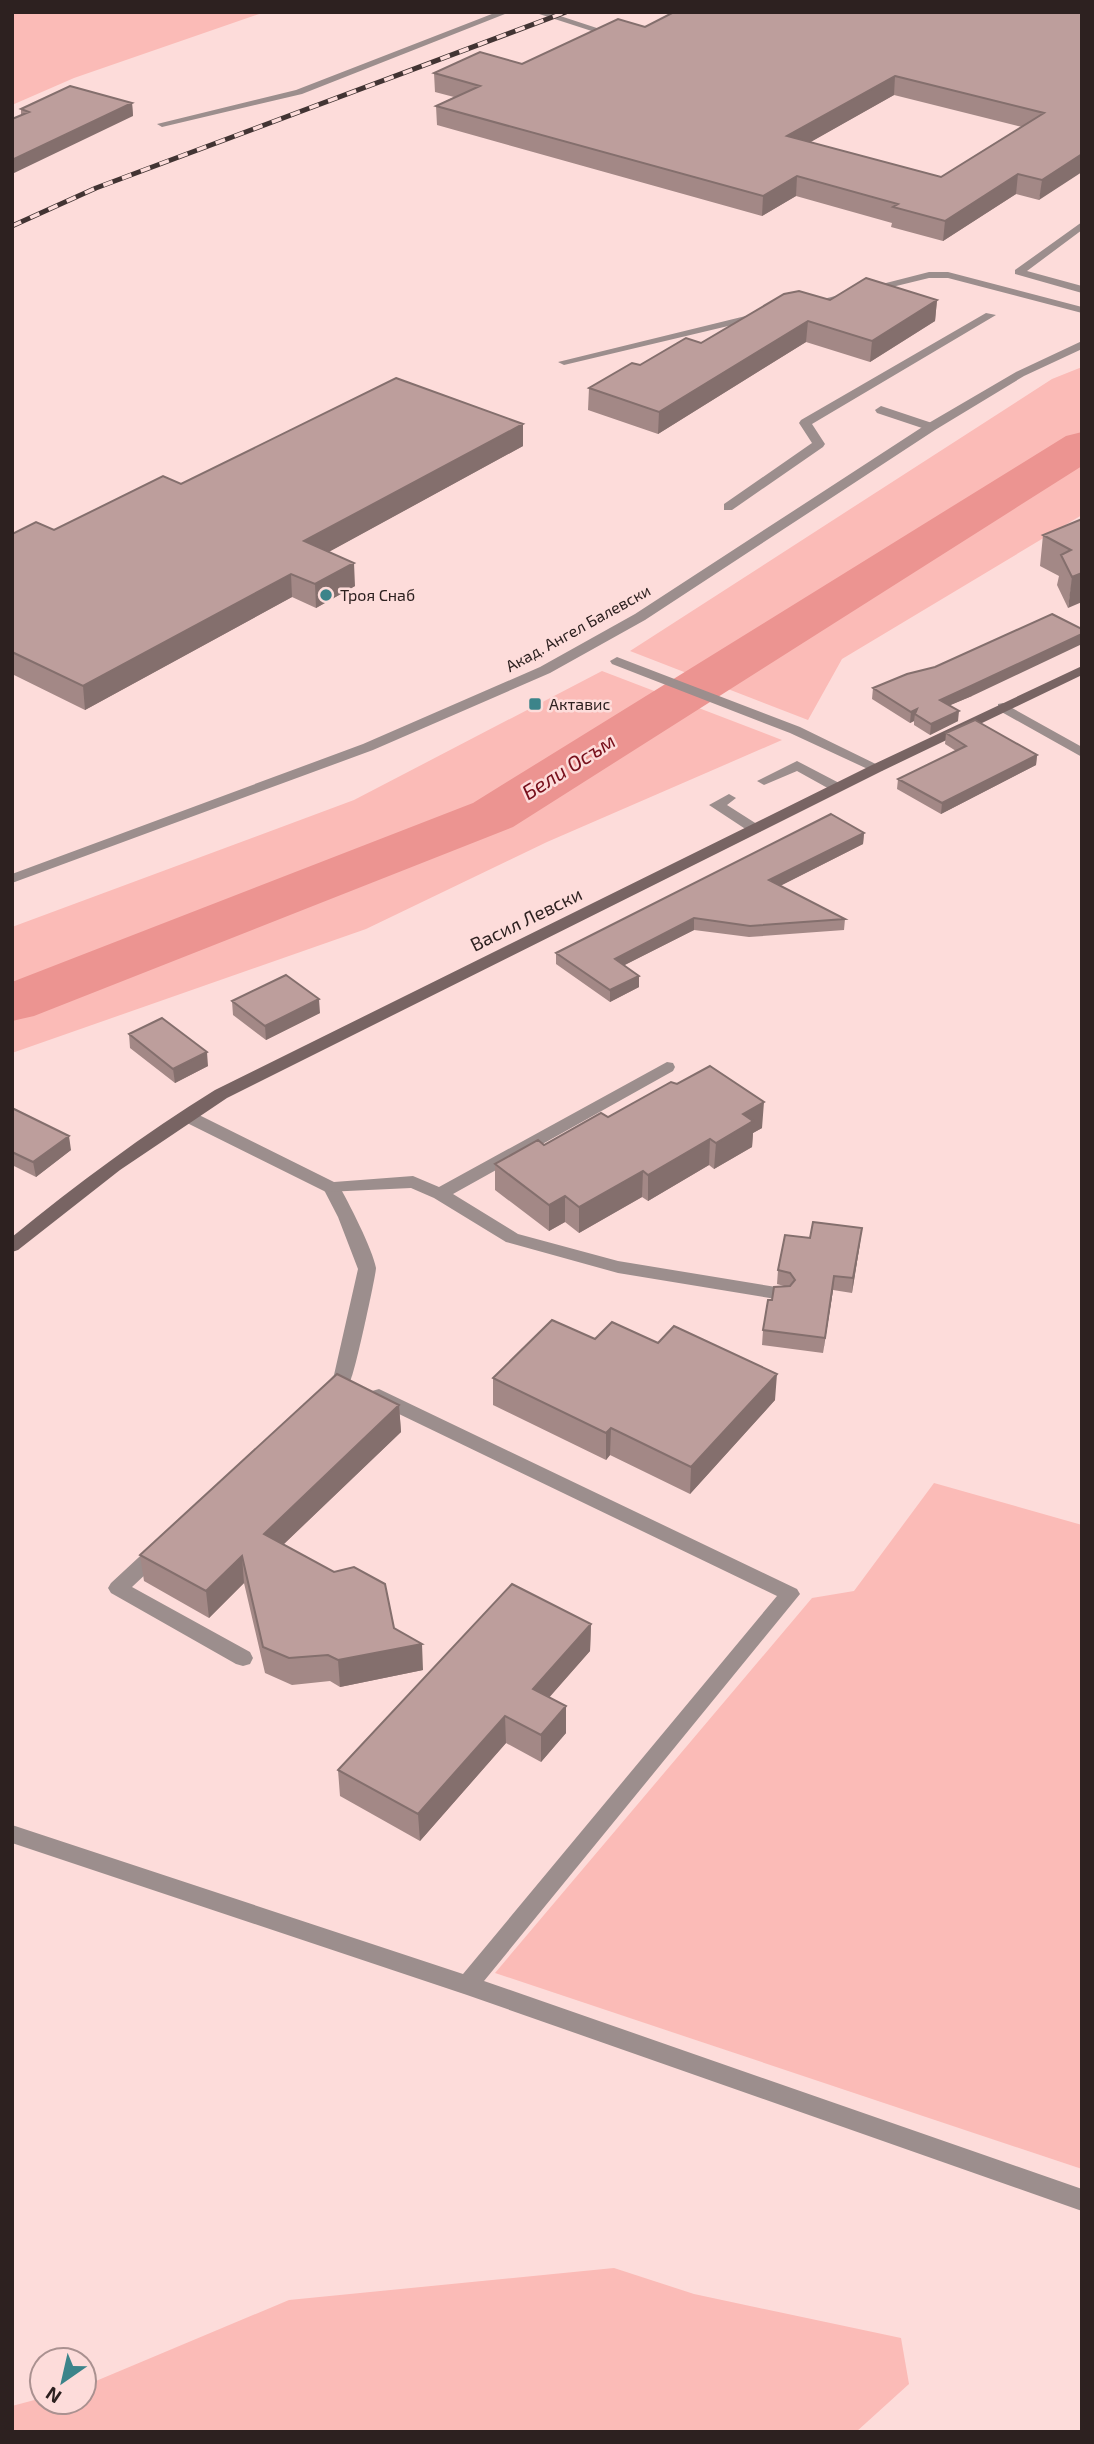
<svg xmlns="http://www.w3.org/2000/svg" width="1094" height="2444" viewBox="0 0 1094 2444" font-family="'Exo 2',sans-serif">
	<rect width="100%" height="100%" fill="#fddcda"/>
	<path fill="#fbbbb7" d="M 12,12 L 265,12 L 74,78 L 12,105 Z
		M 1082,367 L 1082,515 L 842,659 L 808,720 L 630,651 L 1052,379 Z
		M 602,671 L 782,740 L 547,842 L 366,929 L 12,1053 L 12,927 L 354,800 Z
		M 934,1483 L 1082,1525 L 1082,2169 L 495,1973 L 812,1598 L 854,1591 Z
		M 614,2268 L 694,2294 L 901,2338 L 909,2384 L 856,2432 L 12,2432 L 12,2406 L 42,2398 L 42,2402 L 84,2402 L 84,2386 L 289,2300 Z"/>
	<g fill="none" stroke-linecap="round" stroke-linejoin="round">
		<path fill="#ec9491" fill-rule="evenodd" d="M 1082,432 L 1082,466 L 513,827 L 34,1016 L 12,1021 L 12,982 L 473,803 L 1066,436 Z"/>
		<path fill="#9c8e8d" fill-rule="evenodd" d="M 497,12 L 510,12 L 302,94 L 162,127 L 157,124 L 296,90 Z
			M 533,12 L 548,12 L 609,32 L 601,34 Z
			M 1082,222 L 1082,230 L 1027,271 L 1082,286 L 1082,293 L 1015,274 L 1015,270 Z
			M 929,272 L 948,272 L 1082,307 L 1082,313 L 948,278 L 929,278 L 806,308 L 800,305 Z
			M 762,312 L 766,313 L 766,317 L 564,365 L 558,362 Z
			M 986,313 L 996,315 L 812,424 L 825,444 L 823,447 L 732,510 L 724,510 L 724,504 L 812,443 L 799,423 L 801,420 Z
			M 881,406 L 935,424 L 937,427 L 931,431 L 877,413 L 875,410 Z
			M 797,761 L 843,785 L 845,788 L 838,792 L 833,791 L 797,771 L 764,785 L 757,781 Z
			M 729,794 L 736,798 L 727,805 L 760,826 L 762,829 L 760,832 L 750,832 L 709,805 Z
			M 332,1182 L 338,1184 C 348,1201 373,1250 376,1268 C 376,1275 355,1372 351,1379 C 346,1390 333,1400 321,1397 L 319,1392 L 334,1375 L 358,1269 L 338,1217 L 323,1188 Z
			M 379,1389 L 797,1589 L 800,1594 L 484,1981 L 1082,2189 L 1082,2211 L 467,1995 L 12,1843 L 12,1825 L 463,1974 L 777,1596 L 372,1401 L 370,1396 L 372,1391 Z
			M 159,1543 L 166,1545 L 169,1550 L 166,1555 L 132,1587 L 250,1652 L 253,1658 L 250,1664 L 243,1666 L 236,1664 L 111,1593 L 108,1588 L 111,1583 L 152,1545 Z"/>
		<path fill="#9c8e8d" fill-rule="evenodd" d="M 617,657 L 800,727 L 884,768 L 882,771 L 872,771 L 790,733 L 612,664 L 610,661 Z
			M 1003,703 L 1082,747 L 1082,757 L 998,710 L 998,704 Z
			M 667,1062 L 673,1063 L 675,1067 L 673,1071 L 453,1194 L 518,1234 L 618,1261 L 782,1288 L 788,1290 L 791,1294 L 788,1298 L 782,1300 L 618,1273 L 506,1242 L 434,1198 L 411,1188 L 326,1192 L 179,1119 L 177,1115 L 185,1110 L 191,1111 L 334,1182 L 413,1176 L 439,1187 Z"/>
		<path fill="#9c8e8d" fill-rule="evenodd" d="M 1082,341 L 1082,349 L 1024,376 L 935,430 L 645,620 L 550,673 L 373,750 L 12,883 L 12,874 L 363,744 L 540,667 L 635,614 L 927,424 L 1016,372 Z"/>
		<path fill="#786463" fill-rule="evenodd" d="M 1082,666 L 1082,675 L 882,771 L 227,1098 L 120,1170 L 18,1250 L 12,1252 L 12,1237 C 77,1184 144,1134 215,1090 L 872,765 Z"/>
		<defs>
			<path id="rail" d="M 12,226 L 96,188 L 566,12"/>
		</defs>
		<use href="#rail" stroke="#423433" stroke-width="5"/>
		<use href="#rail" stroke="#fddcda" stroke-width="3.5" stroke-dasharray="10" stroke-linecap="butt"/>
	</g>
	<path fill="#a38886" fill-rule="evenodd" d="M 1082,12 L 1039,200 L 1016,194 L 943,241 L 891,227 L 892,223 L 796,196 L 762,216 L 437,125 L 436,106 L 454,97 L 435,92 L 434,73 L 522,64 L 645,27 ZM 894,95 L 1022,127 L 941,177 L 810,142 Z
		M 132,103 L 133,116 L 21,115 L 21,109 Z
		M 830,300 L 937,300 L 935,321 L 870,362 L 806,342 L 658,434 L 588,410 L 589,388 L 640,365 L 701,343 Z
		M 523,424 L 523,446 L 328,552 L 355,586 L 316,608 L 292,597 L 85,710 L 12,674 L 12,534 L 54,530 L 181,484 Z
		M 1082,519 L 1068,608 L 1057,585 L 1059,576 L 1040,566 L 1043,535 Z
		M 873,688 L 972,696 L 950,705 L 958,721 L 930,735 L 914,725 L 914,721 L 910,723 L 872,699 Z
		M 946,733 L 1037,755 L 1036,765 L 941,814 L 897,789 L 898,779 L 956,751 L 945,744 Z
		M 864,833 L 863,844 L 780,886 L 845,919 L 844,930 L 749,937 L 694,930 L 624,965 L 639,976 L 639,987 L 610,1002 L 556,964 L 556,953 Z
		M 232,1001 L 320,1013 L 266,1040 L 233,1015 Z
		M 129,1034 L 208,1066 L 175,1083 L 130,1048 Z
		M 12,1108 L 71,1150 L 36,1177 L 12,1165 Z
		M 608,1117 L 762,1128 L 753,1133 L 752,1147 L 714,1169 L 709,1165 L 648,1201 L 642,1197 L 579,1233 L 565,1222 L 549,1231 L 495,1190 L 495,1164 L 544,1145 Z
		M 810,1238 L 860,1243 L 852,1293 L 833,1290 L 823,1353 L 762,1345 L 763,1330 L 772,1300 L 784,1286 L 777,1284 L 778,1270 Z
		M 595,1339 L 775,1400 L 690,1494 L 610,1455 L 606,1460 L 493,1405 L 493,1378 Z
		M 399,1405 L 401,1432 L 283,1545 L 394,1628 L 423,1670 L 340,1687 L 330,1681 L 292,1685 L 265,1673 L 244,1583 L 209,1618 L 144,1581 L 140,1555 Z
		M 591,1624 L 590,1651 L 549,1697 L 566,1733 L 541,1762 L 506,1743 L 420,1841 L 340,1796 L 338,1770 Z"/>
	<path fill="#846f6d" d="M 895,76 L 894,95 L 786,156 L 787,136 Z
		M 132,103 L 133,116 L 12,174 L 12,160 Z
		M 1082,154 L 1082,172 L 1039,200 L 1042,180 Z
		M 1018,174 L 1016,194 L 943,241 L 945,221 Z
		M 797,176 L 796,196 L 762,216 L 763,196 Z
		M 937,300 L 935,321 L 870,362 L 872,341 Z
		M 808,321 L 806,342 L 658,434 L 659,412 Z
		M 523,424 L 523,446 L 305,565 L 304,541 Z
		M 354,563 L 355,586 L 316,608 L 315,584 Z
		M 1082,573 L 1082,602 L 1068,608 L 1072,577 Z
		M 291,574 L 292,597 L 85,710 L 83,686 Z
		M 1082,634 L 1082,644 L 972,696 L 939,710 L 940,700 Z
		M 917,709 L 915,714 L 914,721 L 910,723 L 911,712 Z
		M 959,711 L 958,721 L 930,735 L 931,724 Z
		M 1037,755 L 1036,765 L 941,814 L 942,803 Z
		M 864,833 L 863,844 L 768,892 L 769,880 Z
		M 694,918 L 694,930 L 615,970 L 615,959 Z
		M 639,976 L 639,987 L 610,1002 L 610,990 Z
		M 319,999 L 320,1013 L 266,1040 L 265,1026 Z
		M 207,1052 L 208,1066 L 175,1083 L 173,1069 Z
		M 764,1102 L 762,1128 L 753,1133 L 752,1147 L 714,1169 L 716,1143 L 743,1114 Z
		M 69,1136 L 71,1150 L 36,1177 L 33,1162 Z
		M 710,1139 L 709,1165 L 648,1201 L 648,1175 Z
		M 643,1171 L 642,1197 L 579,1233 L 579,1207 Z
		M 565,1196 L 565,1222 L 549,1231 L 549,1205 Z
		M 862,1228 L 860,1243 L 852,1293 L 853,1278 Z
		M 834,1276 L 833,1290 L 823,1353 L 825,1338 Z
		M 777,1374 L 775,1400 L 690,1494 L 691,1467 Z
		M 399,1405 L 401,1432 L 266,1561 L 264,1534 Z
		M 611,1428 L 610,1455 L 606,1460 L 606,1433 Z
		M 242,1556 L 244,1583 L 209,1618 L 206,1591 Z
		M 591,1624 L 590,1651 L 533,1716 L 533,1689 Z
		M 422,1644 L 423,1670 L 340,1687 L 338,1660 Z
		M 566,1706 L 566,1733 L 541,1762 L 541,1735 Z
		M 505,1716 L 506,1743 L 420,1841 L 418,1814 Z"/>
	<path fill="#bd9e9c" stroke="#846f6d" stroke-width="2" fill-rule="evenodd" d="M 674,12 L 1082,12 L 1082,154 L 1042,180 L 1018,174 L 945,221 L 893,207 L 898,204 L 797,176 L 763,196 L 436,106 L 480,86 L 434,73 L 480,52 L 522,64 L 618,19 L 645,27 ZM 895,76 L 1044,113 L 941,177 L 787,136 Z
		M 70,86 L 132,103 L 12,160 L 12,119 L 29,112 L 21,109 Z
		M 866,278 L 937,300 L 872,341 L 808,321 L 659,412 L 589,388 L 632,363 L 640,365 L 686,338 L 701,343 L 784,294 L 799,291 L 830,300 Z
		M 396,378 L 523,424 L 304,541 L 354,563 L 315,584 L 291,574 L 83,686 L 12,652 L 12,534 L 36,522 L 54,530 L 163,476 L 181,484 Z
		M 1082,519 L 1082,573 L 1072,577 L 1061,555 L 1071,550 L 1043,535 Z
		M 1052,614 L 1082,629 L 1082,634 L 973,685 L 940,700 L 959,711 L 931,724 L 915,714 L 917,709 L 911,712 L 873,688 L 907,674 L 935,667 Z
		M 975,720 L 1037,755 L 942,803 L 898,779 L 966,746 L 946,733 Z
		M 831,814 L 864,833 L 769,880 L 845,919 L 750,926 L 694,918 L 615,959 L 639,976 L 610,990 L 556,953 Z
		M 286,975 L 319,999 L 265,1026 L 232,1001 Z
		M 162,1018 L 207,1052 L 173,1069 L 129,1034 Z
		M 710,1066 L 764,1102 L 743,1114 L 753,1121 L 716,1143 L 710,1139 L 648,1175 L 643,1171 L 579,1207 L 565,1196 L 549,1205 L 495,1164 L 538,1140 L 544,1145 L 601,1113 L 608,1117 L 671,1082 L 677,1084 Z
		M 12,1108 L 69,1136 L 33,1162 L 12,1152 Z
		M 813,1222 L 862,1228 L 853,1278 L 834,1276 L 825,1338 L 763,1330 L 768,1300 L 772,1300 L 774,1287 L 790,1286 L 795,1280 L 790,1273 L 778,1270 L 785,1235 L 810,1238 Z
		M 552,1320 L 595,1339 L 612,1322 L 658,1343 L 674,1326 L 777,1374 L 691,1467 L 611,1428 L 606,1433 L 493,1378 Z
		M 337,1374 L 399,1405 L 264,1534 L 334,1572 L 354,1567 L 385,1584 L 394,1628 L 422,1644 L 338,1660 L 328,1655 L 289,1658 L 263,1647 L 242,1556 L 206,1591 L 140,1555 Z
		M 512,1584 L 591,1624 L 533,1689 L 566,1706 L 541,1735 L 505,1716 L 418,1814 L 338,1770 Z"/>
	<g fill="#3c848a" stroke="#fddcda" stroke-width="2.5">
		<circle cx="326" cy="595" r="7"/>
		<rect x="528" y="697" width="14" height="14" rx="3.5"/>
	</g>
	<g text-anchor="middle" stroke-width="5" stroke-linejoin="round" paint-order="stroke">
		<g font-size="16" fill="#2d2120" stroke="#fddcda" text-anchor="start">
			<text x="340" y="601">Троя Снаб</text>
			<text x="549" y="710">Актавис</text>
		</g>
		<g font-size="16" fill="#2d2120" stroke="#fddcda">
			<text transform="translate(578 628) rotate(-29)" y="6">Акад. Ангел Балевски</text>
		</g>
		<g font-size="19" fill="#2d2120" stroke="#fddcda">
			<text transform="translate(526 919) rotate(-26)" y="7">Васил Левски</text>
		</g>
		<g font-size="21" font-style="italic" fill="#770f1b" stroke="#fddcda">
			<text transform="translate(569 767) rotate(-32)" y="7">Бели Осъм</text>
		</g>
	</g>
	<rect width="1094" height="2444" fill="none" stroke="#2d2120" stroke-width="28"/>
	<g transform="translate(63 2381) rotate(214)"><circle r="33" fill="#fddcda" stroke="#aa9190" stroke-width="2"/>
	<path d="M0-5L12 26L0 18L-12 26Z" fill="#3c848a"/>
	<text y="-10" font-size="19" font-weight="bold" text-anchor="middle" fill="#2d2120">N</text>
	</g>
</svg>
